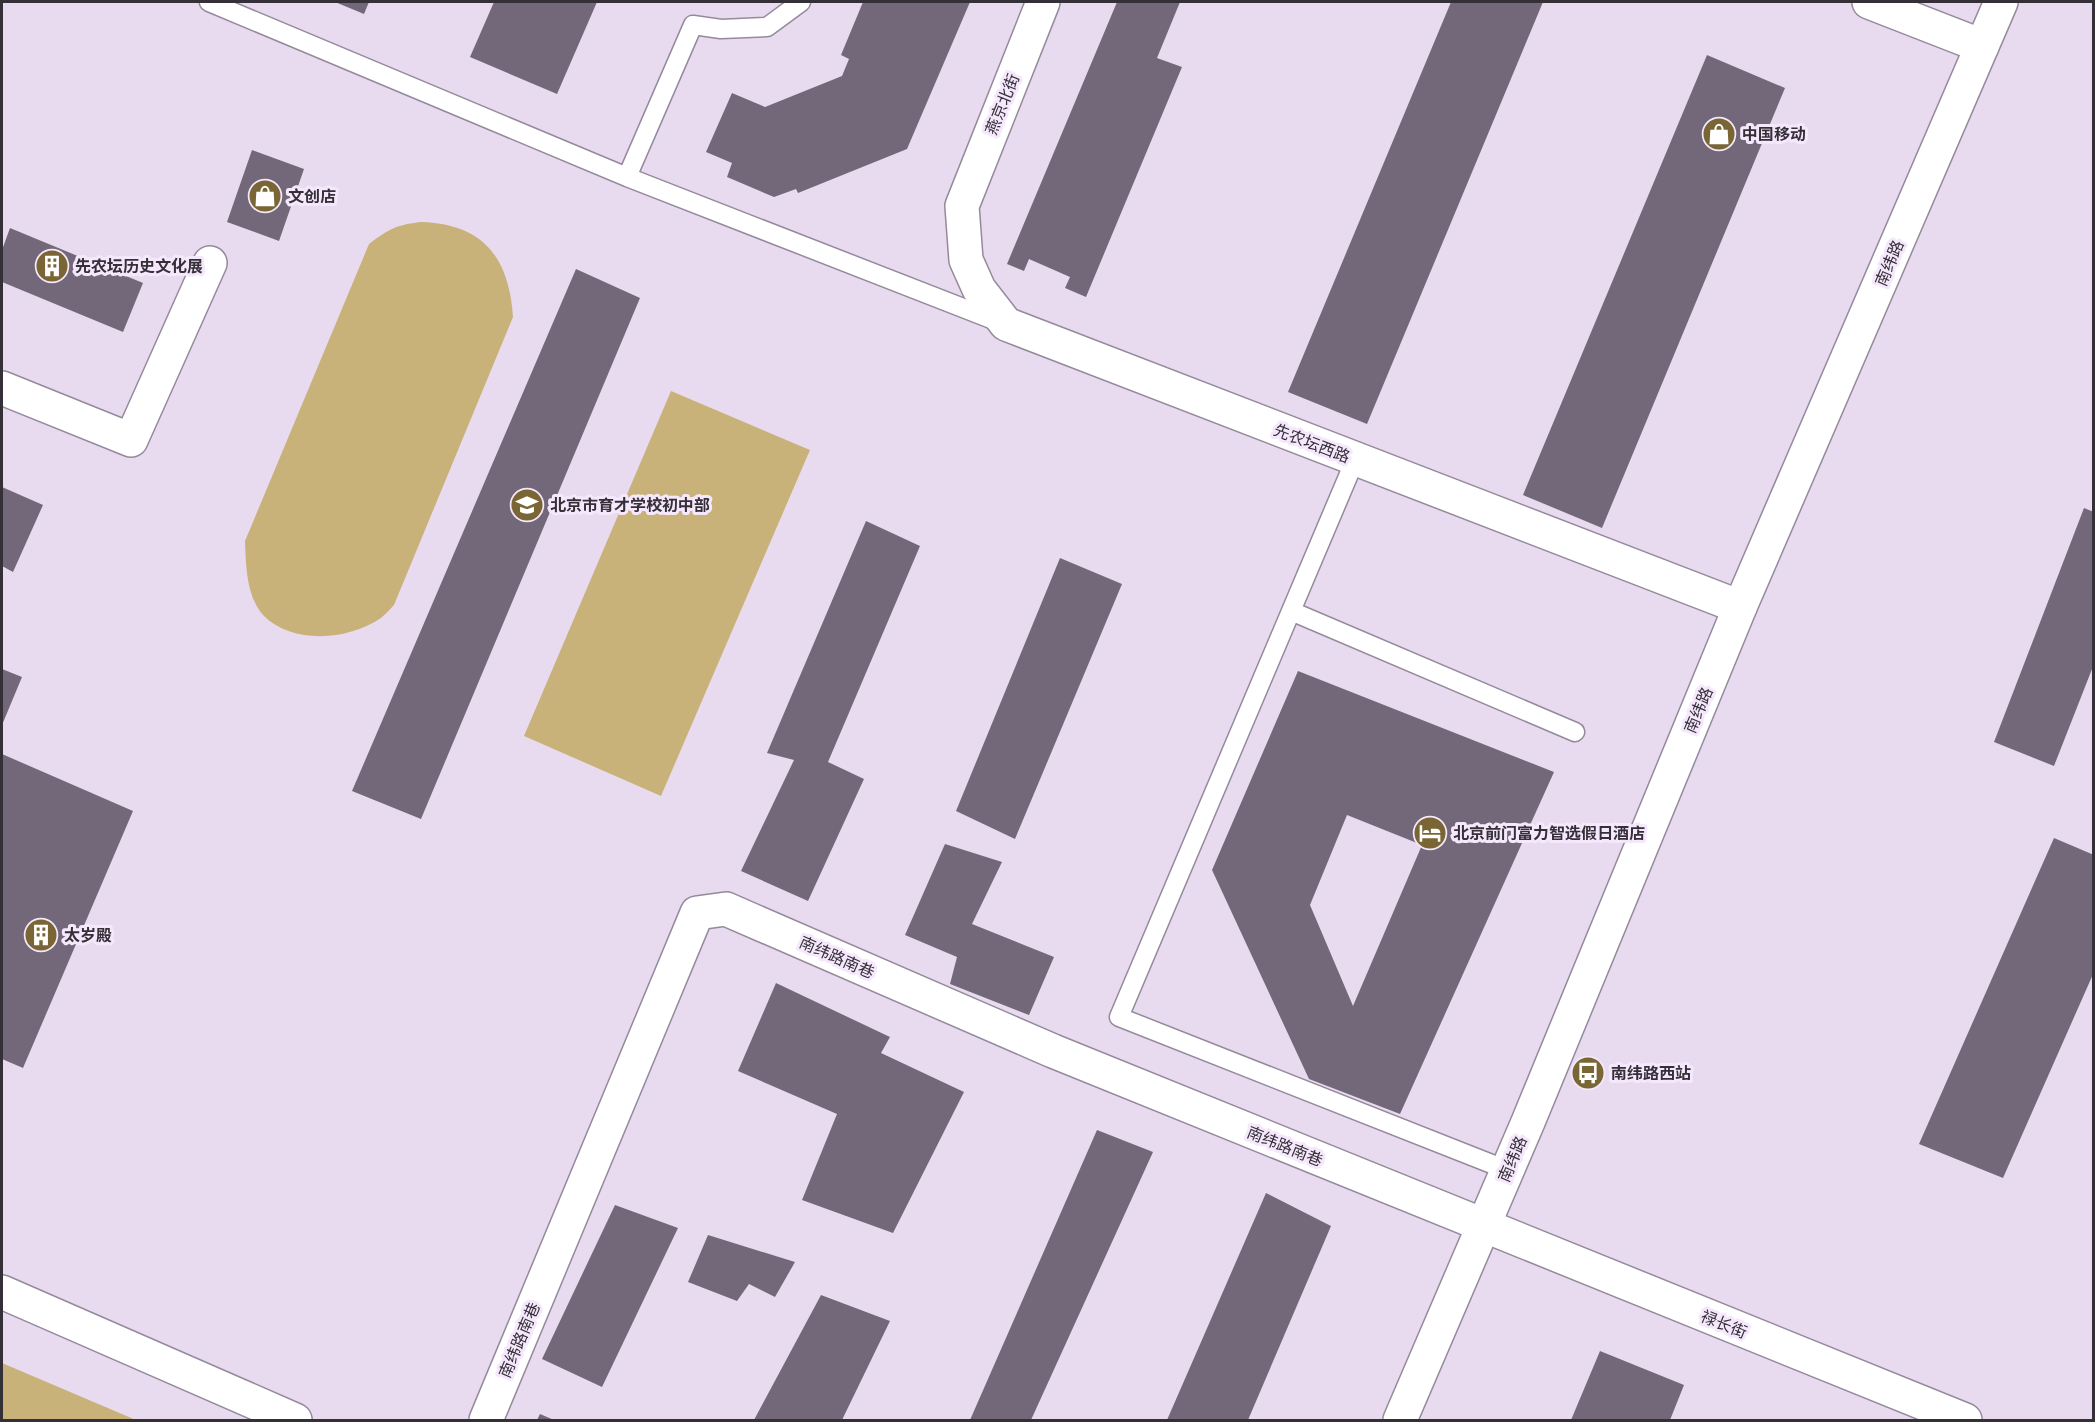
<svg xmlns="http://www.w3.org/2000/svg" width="2095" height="1422" viewBox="0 0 2095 1422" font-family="Georgia,'Noto Sans SC',serif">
	<rect width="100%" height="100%" fill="#e8dbef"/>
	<path fill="#c9b279" d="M 421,222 C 484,224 509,258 513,317 L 394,605 C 390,609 386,614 381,618 C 349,640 293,645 264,616 C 246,597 246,565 245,541 L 369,244 C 389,229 396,225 421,222 Z
		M 671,391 L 810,450 L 661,796 L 524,736 Z
		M 2,1363 L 136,1420 L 2,1420 Z"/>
	<path fill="#736879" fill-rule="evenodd" d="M 335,2 L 369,2 L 364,14 Z
		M 494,2 L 597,2 L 557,94 L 470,57 Z
		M 863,2 L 970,2 L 907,149 L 798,193 L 796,189 L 774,197 L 727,177 L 732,163 L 706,152 L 732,93 L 765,107 L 842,76 L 849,59 L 841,55 Z
		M 1117,2 L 1180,2 L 1157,58 L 1182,67 L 1086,297 L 1065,288 L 1070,277 L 1029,259 L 1024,271 L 1007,264 Z
		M 1451,2 L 1543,2 L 1367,424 L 1288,392 Z
		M 1707,55 L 1785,88 L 1602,528 L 1523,495 Z
		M 252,150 L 304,169 L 279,241 L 227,222 Z
		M 10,228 L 143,283 L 123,332 L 2,282 L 2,250 Z
		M 576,269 L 640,298 L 421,819 L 352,791 Z
		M 2,487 L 43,505 L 13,572 L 2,566 Z
		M 2084,508 L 2094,512 L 2094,664 L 2054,766 L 1994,742 Z
		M 866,521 L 920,546 L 828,762 L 864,779 L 808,901 L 741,871 L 794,760 L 767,753 Z
		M 1060,558 L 1122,584 L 1015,839 L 956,811 Z
		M 2,669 L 22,677 L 2,725 Z
		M 1298,671 L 1554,772 L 1400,1114 L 1309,1079 L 1212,870 ZM 1347,815 L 1422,845 L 1353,1006 L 1310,905 Z
		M 2,754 L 133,811 L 23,1068 L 2,1059 Z
		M 2054,838 L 2094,855 L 2094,972 L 2003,1178 L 1919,1144 Z
		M 945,844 L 1002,862 L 972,924 L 1054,957 L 1029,1015 L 950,984 L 957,957 L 905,935 Z
		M 776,983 L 890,1037 L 881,1053 L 964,1092 L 893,1233 L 802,1200 L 837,1114 L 738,1071 Z
		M 1097,1130 L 1153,1152 L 1031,1420 L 970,1420 Z
		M 1266,1193 L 1331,1226 L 1248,1420 L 1167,1420 Z
		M 615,1205 L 678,1228 L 602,1387 L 542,1359 Z
		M 708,1235 L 795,1262 L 775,1297 L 749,1284 L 737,1301 L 688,1282 Z
		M 821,1295 L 890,1321 L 842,1420 L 754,1420 Z
		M 1600,1351 L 1684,1385 L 1670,1420 L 1571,1420 Z
		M 540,1414 L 554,1420 L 537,1420 Z"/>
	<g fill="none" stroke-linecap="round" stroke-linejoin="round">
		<defs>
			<path id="lane" d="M 209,2 L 627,177 L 999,322
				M 627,177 L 693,25 L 721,29 L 767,27 L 801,2
				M 1355,460 L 1119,1017 L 1507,1170
				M 1291,611 L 1575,732"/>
			<path id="street" d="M 1043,2 L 962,206 L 966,260 L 979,289 L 1006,324 L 1740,607
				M 1869,2 L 1982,46
				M 2,388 L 131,440 L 210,263
				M 2,1292 L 295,1420
				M 486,1420 L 697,913 L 726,909 L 1053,1051 L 1965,1420"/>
			<path id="secondary" d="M 1400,1420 L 1528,1122 L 1740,607 L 2001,2"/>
		</defs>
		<use href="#lane" stroke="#95899c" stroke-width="21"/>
		<use href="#street" stroke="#95899c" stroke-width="36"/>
		<use href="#secondary" stroke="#95899c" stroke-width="36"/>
		<use href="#lane" stroke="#fff" stroke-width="18"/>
		<use href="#street" stroke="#fff" stroke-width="33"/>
		<use href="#secondary" stroke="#fff" stroke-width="33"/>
	</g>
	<defs>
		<symbol id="shop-disc" viewBox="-11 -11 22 22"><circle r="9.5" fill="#796634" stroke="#f5e8fc"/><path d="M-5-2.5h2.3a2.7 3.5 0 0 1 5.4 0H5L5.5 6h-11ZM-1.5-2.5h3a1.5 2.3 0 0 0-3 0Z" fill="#fff"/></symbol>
		<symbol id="building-disc" viewBox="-11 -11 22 22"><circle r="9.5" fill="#796634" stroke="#f5e8fc"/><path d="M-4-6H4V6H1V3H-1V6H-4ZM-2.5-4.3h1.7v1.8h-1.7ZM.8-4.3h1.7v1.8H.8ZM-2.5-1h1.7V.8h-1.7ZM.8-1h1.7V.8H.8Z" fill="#fff"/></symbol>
		<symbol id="school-disc" viewBox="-11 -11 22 22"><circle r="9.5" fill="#796634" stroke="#f5e8fc"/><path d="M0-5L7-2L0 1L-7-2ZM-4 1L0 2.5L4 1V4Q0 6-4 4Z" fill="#fff"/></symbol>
		<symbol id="hotel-disc" viewBox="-11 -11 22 22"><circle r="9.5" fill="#796634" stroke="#f5e8fc"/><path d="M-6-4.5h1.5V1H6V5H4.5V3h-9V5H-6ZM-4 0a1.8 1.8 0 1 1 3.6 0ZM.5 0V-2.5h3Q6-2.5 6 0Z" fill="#fff"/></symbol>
		<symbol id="bus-disc" viewBox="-11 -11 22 22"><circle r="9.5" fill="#796634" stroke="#f5e8fc"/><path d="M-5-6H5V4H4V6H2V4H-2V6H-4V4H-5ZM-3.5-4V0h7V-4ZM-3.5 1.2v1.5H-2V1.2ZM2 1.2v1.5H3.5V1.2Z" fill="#fff"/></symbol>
	</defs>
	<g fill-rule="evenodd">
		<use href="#shop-disc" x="1700" y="115" width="38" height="38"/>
		<use href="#shop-disc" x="246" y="177" width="38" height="38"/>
		<use href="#building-disc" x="33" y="247" width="38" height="38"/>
		<use href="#school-disc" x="508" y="486" width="38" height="38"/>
		<use href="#hotel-disc" x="1411" y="814" width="38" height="38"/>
		<use href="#building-disc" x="22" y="916" width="38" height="38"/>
		<use href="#bus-disc" x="1569" y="1054" width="38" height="38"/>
	</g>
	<g text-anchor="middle" stroke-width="6" stroke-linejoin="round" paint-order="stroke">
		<g font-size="16" fill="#353038" stroke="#f5e8fc">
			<text transform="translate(1002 104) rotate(-68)" y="6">燕京北街</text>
			<text transform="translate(1889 263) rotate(-67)" y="6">南纬路</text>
			<text transform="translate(1312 443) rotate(21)" y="6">先农坛西路</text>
			<text transform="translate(1698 710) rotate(-67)" y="6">南纬路</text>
			<text transform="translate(837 957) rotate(24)" y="6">南纬路南巷</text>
			<text transform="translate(1285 1146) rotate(22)" y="6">南纬路南巷</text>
			<text transform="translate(1512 1159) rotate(-67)" y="6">南纬路</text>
			<text transform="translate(1724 1324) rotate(22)" y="6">禄长街</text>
			<text transform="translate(519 1340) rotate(-67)" y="6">南纬路南巷</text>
		</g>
		<g font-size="16" font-weight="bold" fill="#353038" stroke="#f5e8fc" text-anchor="start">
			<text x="1742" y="140">中国移动</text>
			<text x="288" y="202">文创店</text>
			<text x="75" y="272">先农坛历史文化展</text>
			<text x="550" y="511">北京市育才学校初中部</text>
			<text x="1453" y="839">北京前门富力智选假日酒店</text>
			<text x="64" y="941">太岁殿</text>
			<text x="1611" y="1079">南纬路西站</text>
		</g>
	</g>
	<rect width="2095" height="1422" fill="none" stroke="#353038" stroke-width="6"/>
</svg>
